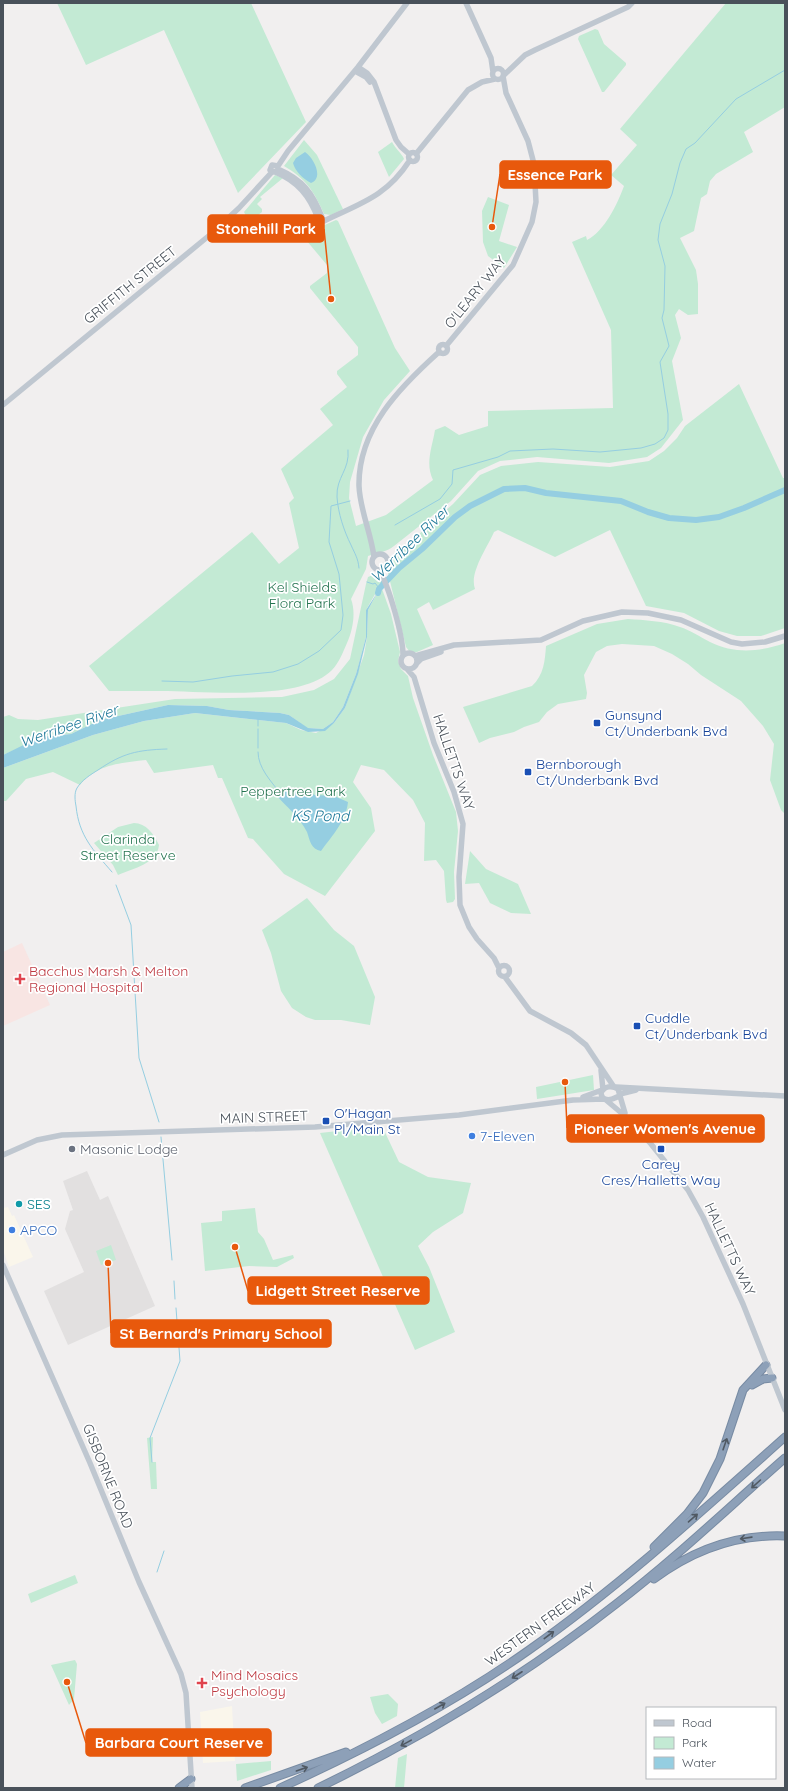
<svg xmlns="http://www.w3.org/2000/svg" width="788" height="1791" viewBox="0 0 788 1791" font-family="Quicksand,sans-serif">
	<rect width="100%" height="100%" fill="#f1efef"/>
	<path fill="#faf6eb" d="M 8,1207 L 12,1216 L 14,1215 L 33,1257 L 9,1267 L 3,1250 L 3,1208 Z
		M 232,1706 L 235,1761 L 203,1763 L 200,1712 Z"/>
	<path fill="#e2e0e0" d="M 87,1171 L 100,1200 L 108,1196 L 155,1306 L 68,1345 L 44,1291 L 84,1272 L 65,1229 L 70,1211 L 73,1210 L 63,1181 Z"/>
	<path fill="#f8e5e3" d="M 22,943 L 50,1005 L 3,1026 L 3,952 Z"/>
	<path fill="#c3ead4" d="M 57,3 L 251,3 L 306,122 L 238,193 L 164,30 L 86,65 Z
		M 726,3 L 785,3 L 785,107 L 744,132 L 753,152 L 716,174 L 710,181 L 707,194 L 701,198 L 694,231 L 680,238 L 696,270 L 698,284 L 698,314 L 688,315 L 679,309 L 675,315 L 681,338 L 672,361 L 683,420 L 661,448 L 647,457 L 609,463 L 537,457 L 500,461 L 478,471 L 451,501 L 394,546 C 387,552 376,553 368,556 L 366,569 L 351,599 C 356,612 353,630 347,643 C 343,652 339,663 332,670 C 301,702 203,691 161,691 C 143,691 126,691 109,691 L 89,666 L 252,532 L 279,564 L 299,548 L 289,503 L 294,498 L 281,469 L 333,425 L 320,409 L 347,387 L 337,374 L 337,371 L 358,355 L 358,347 L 310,288 L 310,286 L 327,273 L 327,265 L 306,240 L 307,238 L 318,228 L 336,220 L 338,221 L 395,348 L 410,371 L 384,400 L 363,437 L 350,482 L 349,498 L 356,526 L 386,515 L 433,480 C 425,463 432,448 435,430 L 445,426 L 459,435 L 488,426 L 488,411 L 613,408 L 611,330 L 572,242 L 586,236 L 587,240 C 604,232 618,203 624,186 L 611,175 L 637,145 L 620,129 Z
		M 595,29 L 598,30 L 604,44 L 626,63 L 626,65 L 604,92 L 602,92 L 578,39 L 579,36 Z
		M 304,140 L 317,155 L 343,209 L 331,215 L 324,214 C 314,191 306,179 284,166 Z
		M 392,142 C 395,148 403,155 404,159 L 389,177 L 378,152 Z
		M 275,175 L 283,178 L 260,197 L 262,199 L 257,204 L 262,209 L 262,212 L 249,222 L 244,212 Z
		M 488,197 L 509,205 L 499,241 L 517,247 L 504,268 L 488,256 L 483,242 L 482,211 Z
		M 739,384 L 783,478 L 785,478 L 785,628 L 761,636 L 737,636 L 719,631 L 684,613 L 646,606 L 610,530 L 555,557 L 498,530 L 494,532 C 487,548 469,573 475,589 L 433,610 L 429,602 L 417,609 L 433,645 L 417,652 L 410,652 L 406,647 L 388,573 L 391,559 L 453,504 L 480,475 L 501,466 L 538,462 L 610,467 L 649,461 L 664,451 L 677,438 L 685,426 Z
		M 373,575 L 379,577 L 382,582 L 366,610 L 366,637 L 356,674 L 343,707 L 333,722 L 323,729 L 307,728 L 289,715 L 280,713 L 229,710 L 207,706 L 168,705 L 100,720 L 71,734 L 49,735 L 3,755 L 3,717 L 9,715 L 18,719 L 38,720 L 175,699 L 282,697 L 314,690 L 334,679 L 350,659 L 366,584 L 368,577 Z
		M 381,586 L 391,614 L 400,652 L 398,661 L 401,669 L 408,676 L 413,698 L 433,755 L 456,812 L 458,831 L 454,872 L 455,899 L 453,902 L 447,903 L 446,900 L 444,871 L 436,860 L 424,861 L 425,823 L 413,800 L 384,770 L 361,765 L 353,782 L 371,808 L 375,831 L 325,896 L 284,874 L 253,839 L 248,838 L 222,778 L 218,778 L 213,765 L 154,773 L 146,760 C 121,763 97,764 80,785 L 53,772 L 26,779 L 6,801 L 3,801 L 3,768 L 93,735 L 144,721 L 195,713 L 286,723 L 301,730 L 316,733 L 334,723 L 345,708 L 364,655 L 367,637 L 368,610 Z
		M 628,619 C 644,620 664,621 680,627 C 690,630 700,637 710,642 C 734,654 760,652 785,643 L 785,814 L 781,810 L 770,780 L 774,744 L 763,726 L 741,701 L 701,675 L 688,664 L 672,654 L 654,646 L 622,644 L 607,646 L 596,652 L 584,675 L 587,693 L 586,699 L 558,704 L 547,712 L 539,722 L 524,727 L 514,732 L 490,738 L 479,743 L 463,707 L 532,686 C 544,675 545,660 546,646 L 597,624 Z
		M 134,823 C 146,823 154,834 159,845 C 157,864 134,868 118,875 L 113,865 L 94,843 L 118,827 Z
		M 470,851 L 486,869 L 518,884 L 531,914 L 511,913 L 490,903 L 479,883 L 465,884 Z
		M 307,898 L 334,930 L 354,946 L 375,997 L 370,1025 L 341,1020 L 315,1020 L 306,1017 L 292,1008 L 281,991 L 271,953 L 262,930 Z
		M 593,1075 L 594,1090 L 537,1099 L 536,1087 Z
		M 382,1126 L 399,1162 L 428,1177 L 471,1183 L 463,1213 L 433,1232 L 418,1246 L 429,1267 L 455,1332 L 415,1350 L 320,1133 Z
		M 255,1208 L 258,1232 L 264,1239 L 273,1260 L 293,1255 L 294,1258 L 277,1267 L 249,1266 L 205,1271 L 201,1223 L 222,1221 L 222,1211 Z
		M 111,1245 L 116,1260 L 101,1265 L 96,1251 Z
		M 153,1437 L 152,1462 L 156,1462 L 157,1489 L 151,1489 L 147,1438 Z
		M 75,1575 L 78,1583 L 31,1603 L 28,1594 Z
		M 75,1660 L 77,1664 L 74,1699 L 69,1705 L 51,1665 Z
		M 388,1694 L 398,1704 L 397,1716 L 382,1724 L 375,1713 L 370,1697 Z
		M 407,1754 L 404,1788 L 395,1788 L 398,1758 Z
		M 271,1761 L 271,1770 L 237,1781 L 236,1764 Z"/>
	<path fill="#95cee1" d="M 305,152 C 314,158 324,178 311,183 C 303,179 295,171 293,163 L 296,158 Z
		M 382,579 L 384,580 L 368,610 L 367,637 L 358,674 L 345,708 L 334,723 L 325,731 L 308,732 L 286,723 L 195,713 L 144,721 L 93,735 L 3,768 L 3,755 L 40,737 L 71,734 L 100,720 L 168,705 L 207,706 L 229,710 L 280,713 L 289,715 L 308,728 L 323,729 L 333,722 L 343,707 L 356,674 L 366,637 L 366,610 L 377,593 Z
		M 284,790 L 304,791 L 315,795 L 334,796 L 348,802 C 346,821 332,836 321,851 C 311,849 310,841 307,832 C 300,818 287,807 276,795 Z"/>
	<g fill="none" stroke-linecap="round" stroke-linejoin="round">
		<path stroke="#95cee1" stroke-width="1" d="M 348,450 C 350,470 336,477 337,497 C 338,513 344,531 351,545 C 355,554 358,558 359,568
			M 395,525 L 440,499 L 452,484 L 453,470 L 498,457 L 510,451 L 553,449 L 600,452 L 641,448 L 655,444 L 664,438 L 668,430 L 668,414 L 660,362 L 669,346 L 662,318 L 664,310 L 665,266 L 658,240 L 660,224 L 672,194 L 680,163 L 686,149 L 695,143 L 736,99 L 785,70
			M 367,582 L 373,584 L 375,583 L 379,588
			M 162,681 L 193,682 L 232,676 L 273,672 L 298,664 L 319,651 L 341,630 L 343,615 L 339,574 L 329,542 L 331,506 L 350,501
			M 258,726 L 258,719
			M 258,729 L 258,748
			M 258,752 C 258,768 271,781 280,793
			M 112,872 C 93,850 79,836 76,806 C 75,801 74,793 77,788 C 82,780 90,775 98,770 C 123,753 137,750 167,749
			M 116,885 L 131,925 L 139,1058 L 159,1122
			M 161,1137 L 172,1260
			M 174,1281 L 175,1299
			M 152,1462 L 150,1438 L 180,1361 L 176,1308
			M 157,1572 L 164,1551"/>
		<path stroke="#95cee1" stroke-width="6" d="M 378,593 L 379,589 L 399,568 L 422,549 L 455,517 L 470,506 L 504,489 L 525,488 L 546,493 L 621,501 L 648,512 L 669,518 L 696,520 L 719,517 L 744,508 L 785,490"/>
		<defs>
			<path id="highway" d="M 752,1385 L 763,1379 L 772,1378
				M 654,1547 L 687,1514 L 703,1493 L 720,1459 L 743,1390 L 766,1365
				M 654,1579 C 693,1550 736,1534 785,1536
				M 179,1788 L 191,1779
				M 245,1788 L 346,1752
				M 280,1788 C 366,1749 451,1705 529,1650 C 620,1586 702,1511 785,1437
				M 318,1788 C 423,1737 524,1676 616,1604 C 675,1559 729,1507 785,1458"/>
		</defs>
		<use href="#highway" stroke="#788ba3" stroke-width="9"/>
		<path stroke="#bfc7d0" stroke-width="5.5" d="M 466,3 L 491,58 L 493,72
			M 358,67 L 367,73 L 374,82 L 396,140 L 401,147 L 409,154
			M492.5 74a5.5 5.5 0 1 1 11 0a5.5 5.5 0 1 1-11 0Z
			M 355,71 L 366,77 L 370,82
			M 503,76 L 525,55 L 535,50 L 628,7 L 632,3
			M408.5 157a4.5 4.5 0 1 1 9 0a4.5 4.5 0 1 1-9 0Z
			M 416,154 L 468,90 L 482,82 L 495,79
			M 278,166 L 272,165 L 270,170 L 274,172 L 277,171 L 278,166 L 288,151 L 358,67 L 407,3
			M 278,169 C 303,180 312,192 322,217
			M 275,172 C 297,181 310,196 318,219
			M 324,221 C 361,203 386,197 410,160
			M438.5 349a4.5 4.5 0 1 1 9 0a4.5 4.5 0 1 1-9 0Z
			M 446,346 L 513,265 L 532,222 L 536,202 L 534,164 L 528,141 L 506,93 L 503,76
			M 3,405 L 211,234 L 239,208 L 272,172
			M372 562a8 8 0 1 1 16 0a8 8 0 1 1-16 0Z
			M 374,557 C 371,533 360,510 359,486 C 358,429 400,387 439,352
			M 379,570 C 389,586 403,636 403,655
			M401 661a8 8 0 1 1 16 0a8 8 0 1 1-16 0Z
			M 415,656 L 454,645 L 541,640 L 583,621 L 622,612 L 648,613 L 681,620 L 731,642 L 742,644 L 765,642 L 785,636
			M 417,663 L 421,659 L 441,652
			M 407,669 L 414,677 L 434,743 L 454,792 L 463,824 L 459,877 L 460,905 L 469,927 L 477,939 L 494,958 L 499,968
			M498.5 971a5.5 5.5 0 1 1 11 0a5.5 5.5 0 1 1-11 0Z
			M 505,977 L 530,1011 L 571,1033 L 586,1045 L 614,1087
			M 601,1070 L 603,1090
			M 616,1087 L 785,1096
			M 620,1094 L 636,1090
			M 619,1096 C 613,1099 607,1102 602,1097 L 601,1093 C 604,1086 612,1085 618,1089 L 625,1113
			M 583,1097 L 602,1090
			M 606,1100 L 625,1116 L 651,1144 L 688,1190 L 703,1217 L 743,1304 L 785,1410
			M 3,1155 L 37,1140 L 62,1135 L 315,1127 L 459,1115 L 573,1100 L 604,1099
			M 3,1265 L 90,1463 L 139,1582 L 181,1674 L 186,1693 L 192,1788"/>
		<use href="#highway" stroke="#8da0b8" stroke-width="7"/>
	</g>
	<defs><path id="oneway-shaft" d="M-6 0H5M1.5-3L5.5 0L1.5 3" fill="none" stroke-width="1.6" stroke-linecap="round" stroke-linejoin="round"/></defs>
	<g stroke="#505963">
		<use href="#oneway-shaft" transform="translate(725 1444) rotate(-71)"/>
		<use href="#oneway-shaft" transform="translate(756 1484) rotate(138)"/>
		<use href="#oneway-shaft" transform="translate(693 1518) rotate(-41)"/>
		<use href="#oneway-shaft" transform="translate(746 1538) rotate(172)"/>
		<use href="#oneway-shaft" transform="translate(549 1635) rotate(-37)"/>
		<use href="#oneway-shaft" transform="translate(517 1675) rotate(147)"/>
		<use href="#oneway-shaft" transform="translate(440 1706) rotate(-30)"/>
		<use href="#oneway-shaft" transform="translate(406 1743) rotate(151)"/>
		<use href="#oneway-shaft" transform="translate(302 1769) rotate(-19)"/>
	</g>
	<g fill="#1a4fb4" stroke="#fff" stroke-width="1.5">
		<rect x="593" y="719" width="8" height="8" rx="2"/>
		<rect x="524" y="768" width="8" height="8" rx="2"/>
		<rect x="633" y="1022" width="8" height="8" rx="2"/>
		<rect x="322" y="1117" width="8" height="8" rx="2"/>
		<rect x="657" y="1145" width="8" height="8" rx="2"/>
	</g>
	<g fill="#e0444e" stroke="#fff" stroke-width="1.5">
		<path d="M18 973h4v4h4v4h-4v4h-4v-4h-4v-4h4z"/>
		<path d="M200 1677h4v4h4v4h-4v4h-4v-4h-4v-4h4z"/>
	</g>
	<g fill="#3f7fe0" stroke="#fff" stroke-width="1.5">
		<circle cx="472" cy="1136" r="4"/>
		<circle cx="12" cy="1230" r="4"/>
	</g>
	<circle fill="#6b7280" stroke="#fff" stroke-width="1.5" cx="72" cy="1149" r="4"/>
	<circle fill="#0f9aa8" stroke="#fff" stroke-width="1.5" cx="19" cy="1204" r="4"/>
	<g text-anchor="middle" stroke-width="3.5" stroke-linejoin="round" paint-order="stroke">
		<g font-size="14" fill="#49515a" stroke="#fff">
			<text transform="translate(130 285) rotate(-39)" y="5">GRIFFITH STREET</text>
			<text transform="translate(475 292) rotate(-51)" y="5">O'LEARY WAY</text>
			<text transform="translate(454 762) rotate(71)" y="5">HALLETTS WAY</text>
			<text transform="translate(264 1117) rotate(-2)" y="5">MAIN STREET</text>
			<text transform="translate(730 1249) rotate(65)" y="5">HALLETTS WAY</text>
			<text transform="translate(108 1476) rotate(68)" y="5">GISBORNE ROAD</text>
			<text transform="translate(540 1624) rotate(-36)" y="5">WESTERN FREEWAY</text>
		</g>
		<g font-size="14" fill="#23734f" stroke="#fff">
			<text x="302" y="592">Kel Shields<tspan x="302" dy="16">Flora Park</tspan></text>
			<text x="293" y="796">Peppertree Park</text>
			<text x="128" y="844">Clarinda<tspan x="128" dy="16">Street Reserve</tspan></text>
		</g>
		<g font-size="14" fill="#164399" stroke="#fff" text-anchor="start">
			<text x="605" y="720">Gunsynd<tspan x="605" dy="16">Ct/Underbank Bvd</tspan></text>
			<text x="536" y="769">Bernborough<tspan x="536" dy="16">Ct/Underbank Bvd</tspan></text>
			<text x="645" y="1023">Cuddle<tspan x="645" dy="16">Ct/Underbank Bvd</tspan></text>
			<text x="334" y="1118">O'Hagan<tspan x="334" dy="16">Pl/Main St</tspan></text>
			<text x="661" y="1169" text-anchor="middle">Carey<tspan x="661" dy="16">Cres/Halletts Way</tspan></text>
		</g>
		<g font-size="14" fill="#be3a42" stroke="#fff" text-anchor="start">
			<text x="29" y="976">Bacchus Marsh &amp; Melton<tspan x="29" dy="16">Regional Hospital</tspan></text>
			<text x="211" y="1680">Mind Mosaics<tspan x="211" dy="16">Psychology</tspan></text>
		</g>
		<g font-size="14" fill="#366cbe" stroke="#fff" text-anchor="start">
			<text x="480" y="1141">7-Eleven</text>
			<text x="20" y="1235">APCO</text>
		</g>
		<g font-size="14" fill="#5b616d" stroke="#fff" text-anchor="start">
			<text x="80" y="1154">Masonic Lodge</text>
		</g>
		<g font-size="14" fill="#0d838f" stroke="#fff" text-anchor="start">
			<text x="27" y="1209">SES</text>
		</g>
		<g font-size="15" font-style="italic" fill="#1e7999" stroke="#fff">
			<text transform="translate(410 544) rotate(-44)" y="5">Werribee River</text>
			<text transform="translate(69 726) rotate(-19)" y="5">Werribee River</text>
			<text x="320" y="821">KS Pond</text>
		</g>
	</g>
	<path fill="none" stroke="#e8590c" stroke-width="1.5" d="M492 227L500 174M331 299L324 229M565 1082L567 1128M235 1247L248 1291M108 1263L111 1333M67 1682L86 1743"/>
	<g fill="#e8590c" stroke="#fff" stroke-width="1.5">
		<circle cx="492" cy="227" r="4"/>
		<circle cx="331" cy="299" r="4"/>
		<circle cx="565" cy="1082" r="4"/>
		<circle cx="235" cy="1247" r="4"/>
		<circle cx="108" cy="1263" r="4"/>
		<circle cx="67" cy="1682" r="4"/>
	</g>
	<g fill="#e8590c" stroke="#e8590c" stroke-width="1.5">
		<rect x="500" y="161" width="111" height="27" rx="4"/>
		<rect x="208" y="215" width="116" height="27" rx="4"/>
		<rect x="567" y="1115" width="197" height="27" rx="4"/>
		<rect x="248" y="1277" width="181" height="27" rx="4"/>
		<rect x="111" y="1320" width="220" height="27" rx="4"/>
		<rect x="86" y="1729" width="185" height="27" rx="4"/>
	</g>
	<g font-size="15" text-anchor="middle" font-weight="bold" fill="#fff">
		<text x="555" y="180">Essence Park</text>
		<text x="266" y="234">Stonehill Park</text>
		<text x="665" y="1134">Pioneer Women's Avenue</text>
		<text x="338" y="1296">Lidgett Street Reserve</text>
		<text x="221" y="1339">St Bernard's Primary School</text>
		<text x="179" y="1748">Barbara Court Reserve</text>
	</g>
	<rect width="788" height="1791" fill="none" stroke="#49515a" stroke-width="8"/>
	<rect x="646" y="1707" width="130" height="72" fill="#ffffff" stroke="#b6b9bd"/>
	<rect x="654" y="1720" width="20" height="6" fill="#bfc7d0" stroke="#b6b9bd"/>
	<text x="682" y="1727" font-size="12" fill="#49515a">Road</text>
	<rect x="654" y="1737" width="20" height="12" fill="#c3ead4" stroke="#b6b9bd"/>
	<text x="682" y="1747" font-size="12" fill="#49515a">Park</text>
	<rect x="654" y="1757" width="20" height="12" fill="#95cee1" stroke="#b6b9bd"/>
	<text x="682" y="1767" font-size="12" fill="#49515a">Water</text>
</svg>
